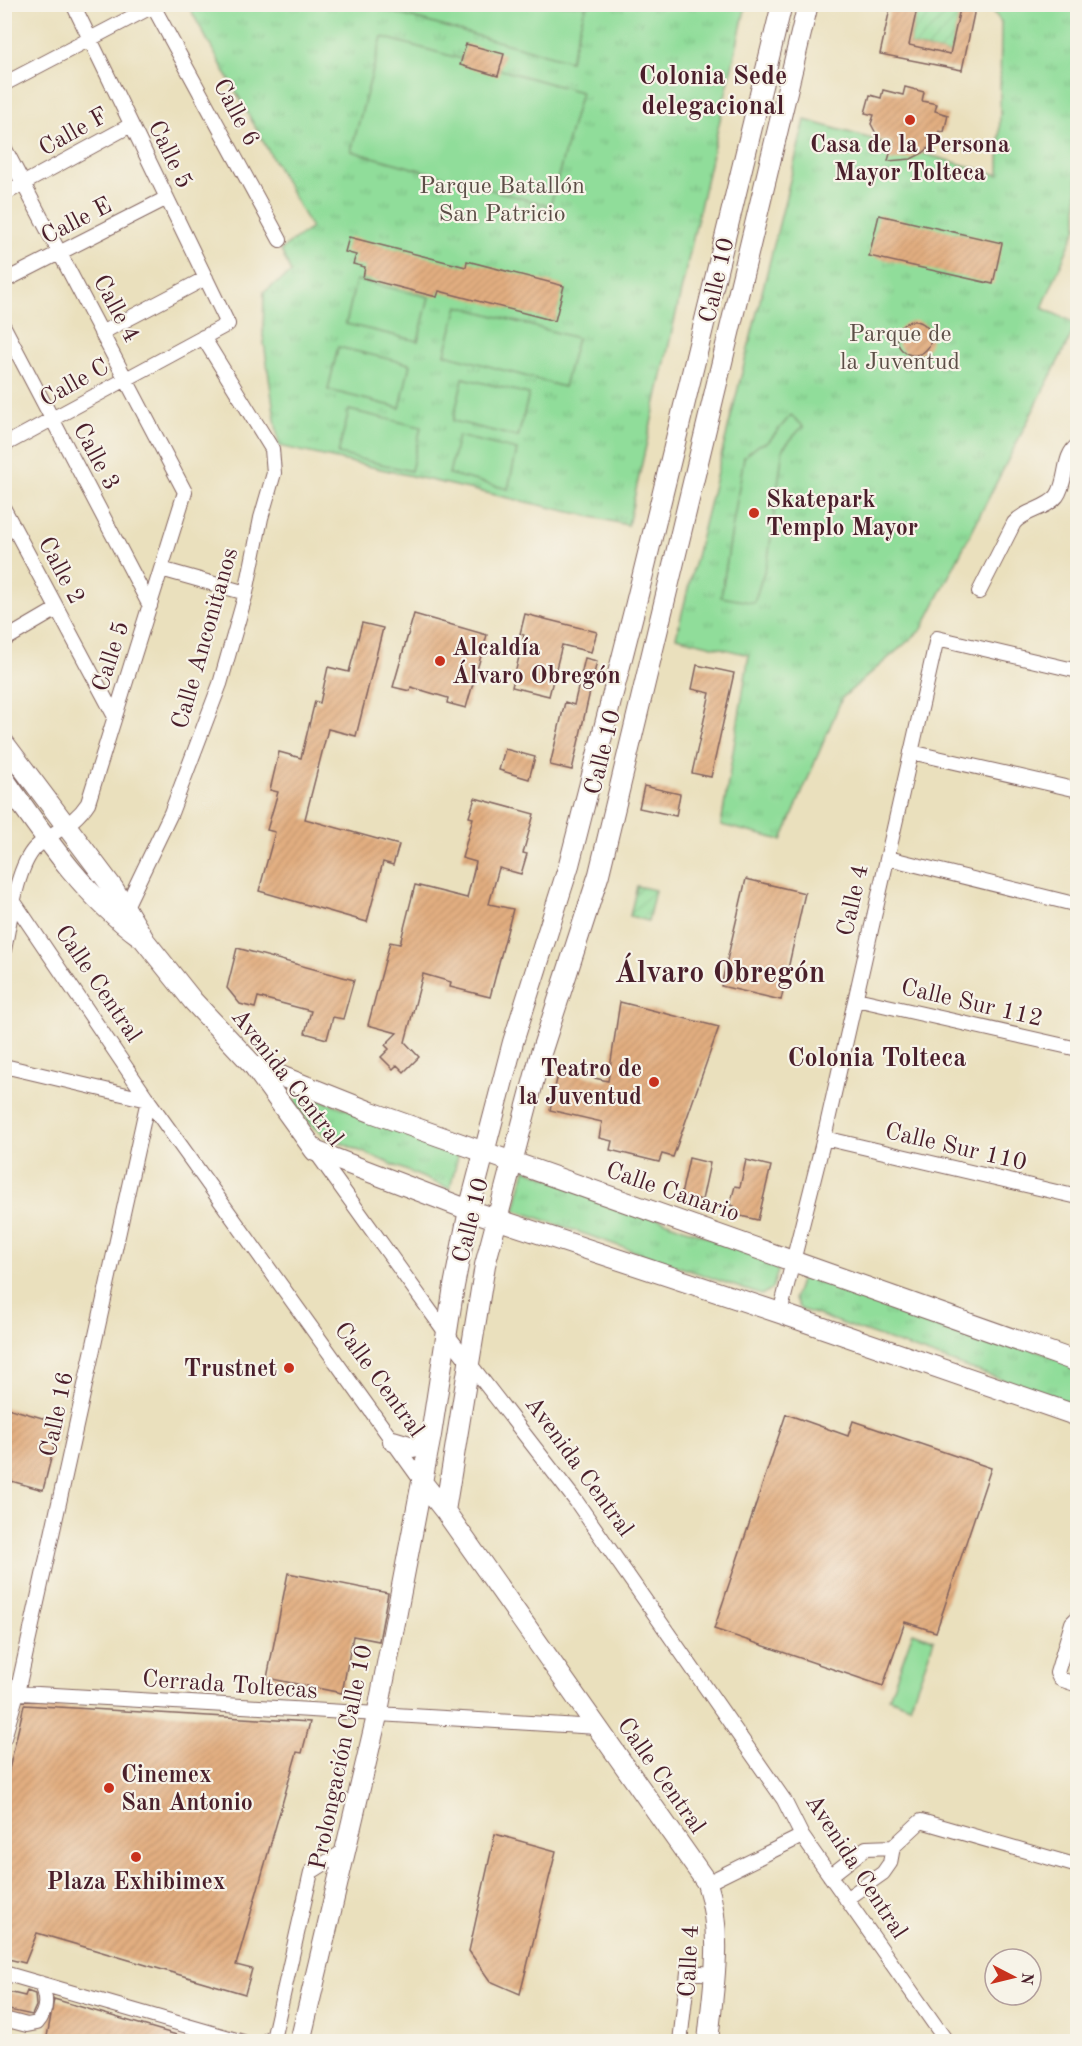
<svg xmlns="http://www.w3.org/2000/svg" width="1082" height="2046" viewBox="0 0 1082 2046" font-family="'Old Standard TT',serif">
	<defs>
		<pattern id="grass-tufts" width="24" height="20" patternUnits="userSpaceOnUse" patternTransform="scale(1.5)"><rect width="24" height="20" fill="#90dd9a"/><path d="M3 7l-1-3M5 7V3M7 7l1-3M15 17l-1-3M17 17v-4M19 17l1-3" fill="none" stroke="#7ebd85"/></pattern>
		<pattern id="garden-furrows" width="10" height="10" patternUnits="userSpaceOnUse" patternTransform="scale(1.5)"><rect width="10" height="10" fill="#90dd9a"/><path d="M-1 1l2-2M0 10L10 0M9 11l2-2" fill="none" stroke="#7ebd85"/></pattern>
		<pattern id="building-hatch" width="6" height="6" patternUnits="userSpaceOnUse" patternTransform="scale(1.5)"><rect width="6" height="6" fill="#e2ae80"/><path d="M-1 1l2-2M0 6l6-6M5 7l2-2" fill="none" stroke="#c3956f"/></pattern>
	</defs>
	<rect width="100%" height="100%" fill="#f7f3e8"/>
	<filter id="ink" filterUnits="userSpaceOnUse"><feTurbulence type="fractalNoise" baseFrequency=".0167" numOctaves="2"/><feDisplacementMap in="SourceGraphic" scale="12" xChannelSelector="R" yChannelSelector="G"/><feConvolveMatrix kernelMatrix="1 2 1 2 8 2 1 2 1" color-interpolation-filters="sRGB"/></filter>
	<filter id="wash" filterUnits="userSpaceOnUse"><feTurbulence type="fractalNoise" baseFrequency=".008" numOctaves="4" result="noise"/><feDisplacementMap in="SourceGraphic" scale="24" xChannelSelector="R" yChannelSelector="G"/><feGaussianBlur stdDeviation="1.35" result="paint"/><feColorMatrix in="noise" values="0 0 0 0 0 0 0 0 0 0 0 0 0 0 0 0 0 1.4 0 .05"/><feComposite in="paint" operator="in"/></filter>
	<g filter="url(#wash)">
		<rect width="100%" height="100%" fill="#eae0bd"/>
		<path fill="url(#grass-tufts)" stroke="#6d7e62" stroke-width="1.5" d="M 188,5 L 746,5 L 628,525 L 279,446 L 263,336 L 264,292 L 291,273 L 281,250 L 311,228 Z
			M 989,5 L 1077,5 L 1077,227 L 1042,308 L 1077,324 L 922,629 L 842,698 L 782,840 L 721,825 L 749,655 L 676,637 L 805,120 L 999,175 L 1001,22 Z
			M 297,1092 L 460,1148 L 450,1189 L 327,1137 L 312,1126 L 295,1102 Z
			M 525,1169 L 777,1263 L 778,1271 L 772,1289 L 761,1295 L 515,1210 Z
			M 807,1271 L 1077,1364 L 1077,1406 L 800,1309 L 794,1299 L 802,1275 Z"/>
		<path fill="url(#garden-furrows)" stroke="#6d7e62" stroke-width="1.5" d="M 918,5 L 960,12 L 950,54 L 909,45 Z
			M 637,886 L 655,890 L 648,921 L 630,916 Z"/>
		<path fill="#90dd9a" stroke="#6d7e62" stroke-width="1.5" d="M 365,5 L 586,5 L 570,61 Z
			M 382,37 L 581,92 L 550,206 L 351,151 Z
			M 356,280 L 429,297 L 418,341 L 346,324 Z
			M 458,306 L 577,338 L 564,387 L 445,354 Z
			M 338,347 L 410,364 L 400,408 L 328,390 Z
			M 463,378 L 529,394 L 518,437 L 453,421 Z
			M 349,410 L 421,427 L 411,471 L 338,454 Z
			M 791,415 L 803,426 L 783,448 L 768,559 L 754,603 L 721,597 L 744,457 L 759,445 L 768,442 Z
			M 458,436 L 517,450 L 508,489 L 449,474 Z
			M 913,1632 L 934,1640 L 910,1706 L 889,1698 Z"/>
		<g id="blocks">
			<path fill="url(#building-hatch)" d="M 891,4 L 918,4 L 909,45 L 950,54 L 961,4 L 976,4 L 962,70 L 880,54 Z
				M 466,44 L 504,54 L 498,76 L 460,65 Z
				M 905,87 L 924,92 L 922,101 L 937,104 L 935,111 L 948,115 L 944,132 L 939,131 L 934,143 L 923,153 L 911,159 L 888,161 L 893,142 L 879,139 L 871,124 L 874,115 L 865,113 L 870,95 L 881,98 L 883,90 L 903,95 Z
				M 879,215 L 1002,243 L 993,284 L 869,256 Z
				M 349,237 L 466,267 L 467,261 L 564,286 L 555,321 L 439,291 L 437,297 L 363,278 L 365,267 L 353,264 L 356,255 L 345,252 Z
				M897 338a17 17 0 1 1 34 0a17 17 0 1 1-34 0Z
				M 414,614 L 487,635 L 466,708 L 447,703 L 448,698 L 411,687 L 410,691 L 393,687 Z
				M 525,614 L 597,632 L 591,652 L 562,645 L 549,696 L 512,687 L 524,635 L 520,634 Z
				M 362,623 L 383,628 L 356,736 L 328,729 L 305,819 L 399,845 L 393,865 L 383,862 L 367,922 L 259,891 L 275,832 L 267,830 L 278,792 L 270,790 L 279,752 L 301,758 L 315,701 L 320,703 L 328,667 L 349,672 Z
				M 585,658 L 597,661 L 572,770 L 550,765 L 565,702 L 574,705 Z
				M 697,665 L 734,673 L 711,777 L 692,773 L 710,693 L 692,689 Z
				M 505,749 L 535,757 L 529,779 L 499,770 Z
				M 644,786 L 680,794 L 676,816 L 639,808 Z
				M 475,798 L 534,814 L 523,853 L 527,854 L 521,874 L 499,868 L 489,904 L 513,909 L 490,997 L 450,987 L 451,982 L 423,974 L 405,1042 L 419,1057 L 404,1072 L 397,1065 L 393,1069 L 381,1057 L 389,1049 L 385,1045 L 397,1033 L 368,1025 L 390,942 L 400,944 L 415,885 L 467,898 L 476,862 L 462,858 L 473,818 L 469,817 Z
				M 746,879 L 805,893 L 781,1000 L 721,986 Z
				M 237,948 L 354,980 L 343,1019 L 333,1017 L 327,1039 L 305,1033 L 311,1011 L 258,997 L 255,1008 L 240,1004 L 227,988 Z
				M 620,1002 L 719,1027 L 673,1157 L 662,1154 L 659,1162 L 610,1150 L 612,1141 L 599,1138 L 602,1122 L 550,1110 L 559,1070 L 608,1081 Z
				M 689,1158 L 710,1163 L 702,1200 L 681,1195 Z
				M 746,1160 L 771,1166 L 758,1220 L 732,1214 L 734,1206 L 730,1205 L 735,1186 L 740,1187 Z
				M 4,1407 L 60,1423 L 43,1490 L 4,1479 Z
				M 786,1414 L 848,1436 L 853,1421 L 991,1468 L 936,1632 L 905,1622 L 883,1686 L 714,1629 Z
				M 288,1573 L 388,1593 L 379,1641 L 353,1636 L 342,1693 L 267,1678 Z
				M 24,1705 L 310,1722 L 302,1753 L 297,1752 L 236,1965 L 252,1969 L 245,1994 L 37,1933 L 25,1963 L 4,1958 L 4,1791 Z
				M 495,1834 L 556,1851 L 520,1994 L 490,1981 L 469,1951 Z
				M 4,1991 L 25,1996 L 27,1991 L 35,1994 L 36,2006 L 32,2015 L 4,2009 Z
				M 54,1999 L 187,2038 L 186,2042 L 46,2042 Z"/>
		</g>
	</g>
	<g filter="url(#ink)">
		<use href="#blocks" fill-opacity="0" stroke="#82635e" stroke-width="1.5"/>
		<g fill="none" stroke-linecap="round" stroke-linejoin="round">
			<defs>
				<path id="street" d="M 4,84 L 153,6 L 280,240
					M 4,147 L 185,492 L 88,803 C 73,826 54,830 35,848 C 16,868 10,922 4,950
					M 4,194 L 131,125
					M 4,281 L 167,198
					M 4,327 L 150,606
					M 101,333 L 206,278
					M 4,445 L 228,324 L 73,4
					M 4,509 L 114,715
					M 161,569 L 246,593
					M 979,592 L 1014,523 C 1025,510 1047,509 1057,496 C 1068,481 1062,455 1078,445
					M 4,640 L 57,609
					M 911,752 L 1078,790
					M 888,858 L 1078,905
					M 14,902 L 148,1100 L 422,1482
					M 122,915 L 171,813 L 220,684 L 246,593 L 261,518 L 274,473 L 272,449 L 203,337
					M 856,999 L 1078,1049
					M 4,1066 L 148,1100
					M 824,1138 L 1078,1197
					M 315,1151 L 446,1333 L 576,1501 L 784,1800 L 802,1836 L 947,2042
					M 780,1313 L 824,1138 L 937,638 L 1078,671
					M 1078,1617 L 1072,1623 L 1057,1673 L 1060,1679 L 1078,1685
					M 4,1692 L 597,1727
					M 4,1738 L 17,1693 L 148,1100
					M 830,1876 L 866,1848 L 893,1847
					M 707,1883 L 802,1836
					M 846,1899 L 883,1873 L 890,1863 L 893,1847 L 921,1821 L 1078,1866
					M 4,1973 L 243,2042
					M 4,2019 L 27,2025 L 37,2023 C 48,2010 47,1997 40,1983
					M 265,2042 L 274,2035 L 311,1872 L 346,1850
					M 680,2042 L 688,1972 L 714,1974"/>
				<path id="secondary" d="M 4,743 L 113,888 L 145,941 L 193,1001 L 253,1065 L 315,1151 L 469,1210 L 780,1313 L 1078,1416
					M 4,779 C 44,836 84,896 141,937
					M 253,1065 L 371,1112 L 1078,1362
					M 393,1441 L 413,1447 L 431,1435
					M 422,1482 L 445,1511 L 707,1883 C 724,1937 713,1986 708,2042
					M 445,1511 L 485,1265 L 540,1056 L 599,874 L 808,4
					M 300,2042 L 377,1716 L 431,1435 L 454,1286 L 469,1210 L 513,1042 L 569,865 L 634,611 L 782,4"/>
			</defs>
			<use href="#street" stroke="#82635e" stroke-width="16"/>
			<use href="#secondary" stroke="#82635e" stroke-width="22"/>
			<use href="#street" stroke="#fff" stroke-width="14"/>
			<use href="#secondary" stroke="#fff" stroke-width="20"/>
		</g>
	</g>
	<g fill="#c8321e" stroke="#f7f3e8" stroke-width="2">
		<circle cx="910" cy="120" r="6"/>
		<circle cx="754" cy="513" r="6"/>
		<circle cx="440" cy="661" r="6"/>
		<circle cx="654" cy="1082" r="6"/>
		<circle cx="289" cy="1368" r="6"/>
		<circle cx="109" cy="1788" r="6"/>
		<circle cx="136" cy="1857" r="6"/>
	</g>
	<g text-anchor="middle" stroke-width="4.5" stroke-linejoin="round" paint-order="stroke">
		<g font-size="24" fill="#4a1f2b" stroke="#f7f3e8">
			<text transform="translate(237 112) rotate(62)" y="8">Calle 6</text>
			<text transform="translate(73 131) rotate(-29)" y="8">Calle F</text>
			<text transform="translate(171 154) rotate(64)" y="8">Calle 5</text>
			<text transform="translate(76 220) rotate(-27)" y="8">Calle E</text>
			<text transform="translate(716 280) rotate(-77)" y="8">Calle 10</text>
			<text transform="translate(117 308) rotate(62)" y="8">Calle 4</text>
			<text transform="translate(74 382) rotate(-29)" y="8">Calle C</text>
			<text transform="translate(97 456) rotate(62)" y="8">Calle 3</text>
			<text transform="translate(62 570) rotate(62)" y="8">Calle 2</text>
			<text transform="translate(204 638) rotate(-74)" y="8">Calle Anconitanos</text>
			<text transform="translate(110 656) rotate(-72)" y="8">Calle 5</text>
			<text transform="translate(602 752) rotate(-76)" y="8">Calle 10</text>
			<text transform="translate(852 900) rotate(-77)" y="8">Calle 4</text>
			<text transform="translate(99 983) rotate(56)" y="8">Calle Central</text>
			<text transform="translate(972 1002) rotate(13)" y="8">Calle Sur 112</text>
			<text transform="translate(288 1077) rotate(52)" y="8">Avenida Central</text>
			<text transform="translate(956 1146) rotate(13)" y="8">Calle Sur 110</text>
			<text transform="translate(673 1191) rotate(19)" y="8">Calle Canario</text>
			<text transform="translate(470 1220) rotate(-76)" y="8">Calle 10</text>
			<text transform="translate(380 1379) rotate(54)" y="8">Calle Central</text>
			<text transform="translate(56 1414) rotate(-78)" y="8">Calle 16</text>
			<text transform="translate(580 1466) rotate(54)" y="8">Avenida Central</text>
			<text transform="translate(230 1684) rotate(4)" y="8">Cerrada Toltecas</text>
			<text transform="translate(340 1757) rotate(-78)" y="8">Prolongación Calle 10</text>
			<text transform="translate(662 1775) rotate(55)" y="8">Calle Central</text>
			<text transform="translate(857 1866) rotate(57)" y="8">Avenida Central</text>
			<text transform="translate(688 1961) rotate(-87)" y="8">Calle 4</text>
		</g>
		<g font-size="24" font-weight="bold" fill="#4a1f2b" stroke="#f7f3e8" text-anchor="start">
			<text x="910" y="152" text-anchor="middle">Casa de la Persona<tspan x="910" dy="28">Mayor Tolteca</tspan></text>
			<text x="766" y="507">Skatepark<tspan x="766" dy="28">Templo Mayor</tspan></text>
			<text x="452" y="655">Alcaldía<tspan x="452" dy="28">Álvaro Obregón</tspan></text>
			<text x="642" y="1076" text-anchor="end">Teatro de<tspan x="642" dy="28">la Juventud</tspan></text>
			<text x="277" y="1376" text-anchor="end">Trustnet</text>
			<text x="121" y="1782">Cinemex<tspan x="121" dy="28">San Antonio</tspan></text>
			<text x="136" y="1889" text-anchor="middle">Plaza Exhibimex</text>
		</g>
		<g font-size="24" fill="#5c4e47" stroke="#f7f3e8">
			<text x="502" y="193">Parque Batallón<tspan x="502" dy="28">San Patricio</tspan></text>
			<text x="900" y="341">Parque de<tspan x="900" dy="28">la Juventud</tspan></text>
		</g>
		<g font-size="26" font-weight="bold" fill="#4a1f2b" stroke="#f7f3e8">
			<text x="713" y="84">Colonia Sede<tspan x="713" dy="30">delegacional</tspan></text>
			<text x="877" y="1066">Colonia Tolteca</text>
		</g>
		<g font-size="30" font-weight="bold" fill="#4a1f2b" stroke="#f7f3e8">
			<text x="720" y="982">Álvaro Obregón</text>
		</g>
	</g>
	<rect width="1082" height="2046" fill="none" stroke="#f7f3e8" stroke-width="24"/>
	<g transform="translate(1013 1977) rotate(97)"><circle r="28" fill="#f7f3e8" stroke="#b29e9c" stroke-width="1.5"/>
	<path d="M0-4.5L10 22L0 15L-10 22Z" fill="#c8321e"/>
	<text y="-9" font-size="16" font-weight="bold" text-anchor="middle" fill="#4a1f2b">N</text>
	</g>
</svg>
